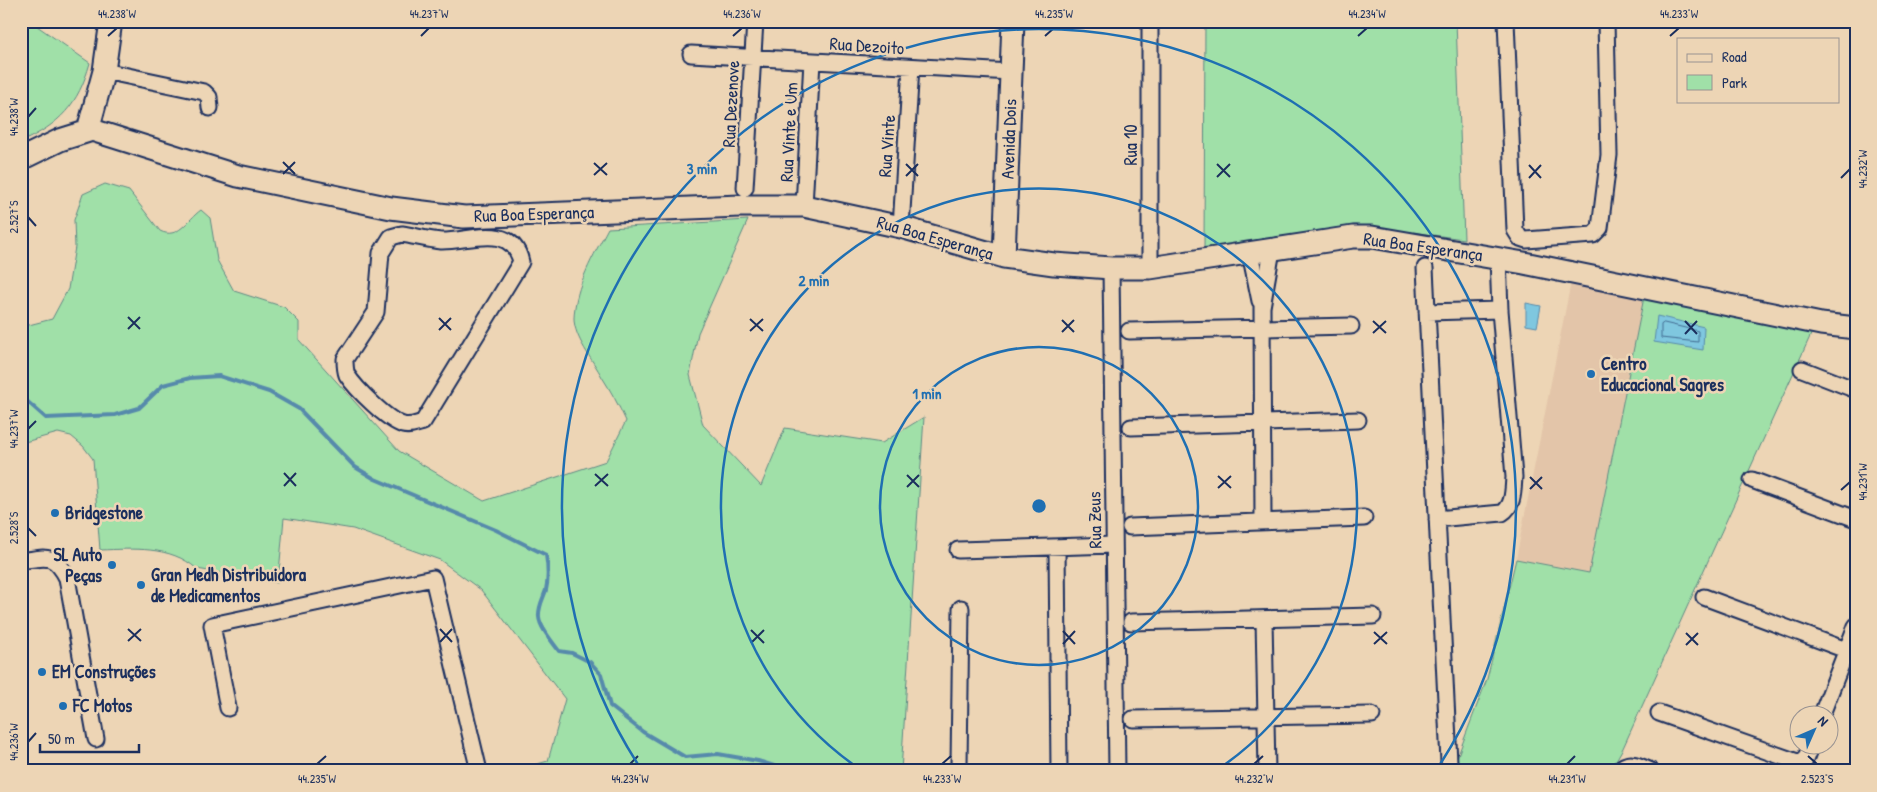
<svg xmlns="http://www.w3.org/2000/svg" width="1877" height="792" viewBox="0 0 1877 792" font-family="'Patrick Hand',sans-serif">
	<rect width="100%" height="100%" fill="#edd5b5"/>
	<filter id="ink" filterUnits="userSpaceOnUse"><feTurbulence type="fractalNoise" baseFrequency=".02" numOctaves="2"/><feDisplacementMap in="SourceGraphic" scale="10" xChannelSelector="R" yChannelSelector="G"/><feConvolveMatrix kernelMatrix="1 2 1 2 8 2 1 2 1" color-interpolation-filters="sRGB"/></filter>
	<g filter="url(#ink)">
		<path fill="#e3c5a9" d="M 1571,282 L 1644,297 L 1589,573 L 1516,559 Z"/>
		<path fill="#a0e0a8" stroke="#5e8883" d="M 21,21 L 30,21 L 90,63 C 78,105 60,124 21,142 Z
			M 1205,21 L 1456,21 L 1464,239 L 1355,225 L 1204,250 Z
			M 105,184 L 129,191 L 160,231 C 178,240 187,220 201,210 L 210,218 L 217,260 L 234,291 L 284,307 L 299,322 L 299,340 L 399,451 L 484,501 L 606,461 L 626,421 C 619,406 611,391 602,377 C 593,360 574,338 574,318 C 575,286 594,255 608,228 L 748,220 L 698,333 L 690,375 L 703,425 L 761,486 L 785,428 L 882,443 L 924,417 L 901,771 L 512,771 L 548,761 L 565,699 L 481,590 L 440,560 L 353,529 L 284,518 L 278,583 L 197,569 C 170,545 133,549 100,550 L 93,459 L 83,446 L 71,436 L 58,433 L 21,443 L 21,327 L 52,319 L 68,289 L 75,247 L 74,220 L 83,194 Z
			M 1644,297 L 1813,330 L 1623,748 L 1610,771 L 1452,771 L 1487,679 L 1516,559 L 1589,573 Z"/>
		<path fill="#7fc7df" stroke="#578aab" d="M 1526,303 L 1541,306 L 1537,327 L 1526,325 Z
			M 1657,316 L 1704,327 L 1703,350 L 1654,342 Z"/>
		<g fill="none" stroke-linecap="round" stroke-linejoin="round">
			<path stroke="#436c92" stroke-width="1" d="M 1664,323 L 1698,331 L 1698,342 L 1661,338 L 1661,325 Z"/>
			<path stroke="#578aab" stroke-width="4" d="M 21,396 L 46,418 L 115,415 L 139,408 L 163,385 L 190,378 L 219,376 L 269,392 L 299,409 L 355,467 L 375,479 L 496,530 L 546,555 C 548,567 549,577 546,590 C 543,599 538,607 539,617 C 540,628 552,641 559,651 L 572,653 L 590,662 L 601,674 L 610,706 L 643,732 L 685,757 L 718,754 L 758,761 L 790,771"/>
			<defs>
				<path id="street" d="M 1506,21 L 1515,230 L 1520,238 L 1526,240 L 1593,235 L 1600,228 L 1609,155 L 1606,21
					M 691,54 L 1011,72
					M 104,71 L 204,92 L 209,97 L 210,108
					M 745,188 L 755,21
					M 804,206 L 812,61
					M 901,227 L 911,67
					M 402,234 C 415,236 428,240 441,241 C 468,242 512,221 521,262 L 423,422 C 416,424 410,427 403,425 C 387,420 356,389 347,375 C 345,370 345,364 345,359 L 376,312 L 381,253 L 391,237 Z
					M 1250,253 L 1260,301
					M 1111,268 L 1117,771
					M 1150,268 L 1150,21
					M 1425,268 L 1449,762
					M 1427,312 L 1500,310
					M 1129,331 L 1351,326
					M 1802,369 L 1856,390
					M 1131,427 L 1358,420
					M 1752,480 L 1856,519
					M 1437,519 L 1502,513 C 1514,506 1513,489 1514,477 L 1500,310 L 1498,258
					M 1263,522 L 1262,307 L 1272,250
					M 1130,527 L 1364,518
					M 1057,547 L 1059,771
					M 958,550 L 1114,545
					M 21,561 C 46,557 54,553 67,578 L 96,739
					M 1704,597 L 1846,650
					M 961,608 L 959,765 L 963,771
					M 1264,619 L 1267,771
					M 1131,622 L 1373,616
					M 228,708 L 212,625 L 433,578 L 479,771
					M 1659,713 L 1803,764
					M 1822,714 L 1856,626
					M 1133,719 L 1372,715
					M 1618,771 C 1628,759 1638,765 1651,771
					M 1801,771 L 1811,744"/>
				<path id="secondary" d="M 88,130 L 104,71 L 111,21
					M 21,159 L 60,140 L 92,130 L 238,176 L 391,208 L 464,217 L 740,206 L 804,206 L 901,227 L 1004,257 L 1054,264 L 1111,268 L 1150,268 L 1353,237 L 1372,237 L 1524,263 L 1821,324 L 1856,328
					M 1004,257 L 1013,21"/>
			</defs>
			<use href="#street" stroke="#1b2f5e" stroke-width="19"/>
			<use href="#secondary" stroke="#1b2f5e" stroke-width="25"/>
			<use href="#street" stroke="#edd5b5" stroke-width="15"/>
			<use href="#secondary" stroke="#edd5b5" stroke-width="21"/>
		</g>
	</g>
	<path fill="none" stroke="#1b2f5e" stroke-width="2" d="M 108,36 L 117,28M 421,36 L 429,28M 733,36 L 742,28M 1045,36 L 1054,28M 1358,36 L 1367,28M 1670,36 L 1679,28M 28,117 L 36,108M 283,162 L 295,174M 594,163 L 607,175M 906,164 L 918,176M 1217,164 L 1230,177M 1529,165 L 1541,178M 283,174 L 295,162M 594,175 L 607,163M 906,176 L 918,164M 1217,177 L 1230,164M 1529,178 L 1541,165M 1841,178 L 1850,169M 28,217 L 36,226M 128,317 L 140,329M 439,318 L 451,330M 750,319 L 763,331M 1062,320 L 1074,332M 1373,321 L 1386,333M 1685,321 L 1697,334M 128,329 L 140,317M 439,330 L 451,318M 750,331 L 763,319M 1062,332 L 1074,320M 1373,333 L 1386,321M 1685,334 L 1697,321M 28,429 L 36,421M 284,473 L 296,486M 595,474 L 608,486M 907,475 L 919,487M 1218,476 L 1231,488M 1530,477 L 1542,489M 284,486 L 296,473M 595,486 L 608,474M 907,487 L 919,475M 1218,488 L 1231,476M 1530,489 L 1542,477M 1841,490 L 1850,482M 28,528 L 36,536M 128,629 L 141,641M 440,629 L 452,642M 751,630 L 764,643M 1063,631 L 1075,644M 1374,632 L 1387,644M 1686,633 L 1698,645M 128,641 L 141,629M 440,642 L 452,629M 751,643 L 764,630M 1063,644 L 1075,631M 1374,644 L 1387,632M 1686,645 L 1698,633M 28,742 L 36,733M 1808,756 L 1817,764M 317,764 L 326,756M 630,764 L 638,756M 942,764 L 951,756M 1254,764 L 1263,756M 1567,764 L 1575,756"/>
	<g fill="none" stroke="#1f6fb2" stroke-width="2.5">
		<circle cx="1039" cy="506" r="159"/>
		<path d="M861 770A318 318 0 1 1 1217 770"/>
		<path d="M641 769A477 477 0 1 1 1437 769"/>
	</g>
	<g fill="#1f6fb2" stroke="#edd5b5" stroke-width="2">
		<circle cx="1591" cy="374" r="5"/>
		<circle cx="55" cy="513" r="5"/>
		<circle cx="112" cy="565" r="5"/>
		<circle cx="141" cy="585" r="5"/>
		<circle cx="42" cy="672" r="5"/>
		<circle cx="63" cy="706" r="5"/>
	</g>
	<g text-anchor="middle" stroke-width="5" stroke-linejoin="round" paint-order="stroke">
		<g font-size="18" fill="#1b2f5e" stroke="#edd5b5">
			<text transform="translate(867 46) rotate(4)" y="6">Rua Dezoito</text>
			<text transform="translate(731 104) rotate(-87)" y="6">Rua Dezenove</text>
			<text transform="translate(789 132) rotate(-87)" y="6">Rua Vinte e Um</text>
			<text transform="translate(1009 139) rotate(-88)" y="6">Avenida Dois</text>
			<text transform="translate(1131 145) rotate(-90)" y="6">Rua 10</text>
			<text transform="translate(887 146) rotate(-86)" y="6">Rua Vinte</text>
			<text transform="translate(534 214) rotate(-2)" y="6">Rua Boa Esperança</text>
			<text transform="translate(935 238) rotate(16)" y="6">Rua Boa Esperança</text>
			<text transform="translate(1423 247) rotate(8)" y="6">Rua Boa Esperança</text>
			<text transform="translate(1095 520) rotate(-91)" y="6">Rua Zeus</text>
		</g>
		<g font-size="18" font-weight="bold" fill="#1b2f5e" stroke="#edd5b5" text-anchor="start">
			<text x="1601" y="370">Centro<tspan x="1601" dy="21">Educacional Sagres</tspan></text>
			<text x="65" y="519">Bridgestone</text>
			<text x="102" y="561" text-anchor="end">SL Auto<tspan x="102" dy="21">Peças</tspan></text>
			<text x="151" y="581">Gran Medh Distribuidora<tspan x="151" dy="21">de Medicamentos</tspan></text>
			<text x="52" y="678">EM Construções</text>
			<text x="73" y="712">FC Motos</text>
		</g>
	</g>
	<circle cx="1039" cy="506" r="8" fill="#1f6fb2" stroke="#edd5b5" stroke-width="2.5"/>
	<g font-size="15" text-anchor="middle" font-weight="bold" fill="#1f6fb2" stroke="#edd5b5" stroke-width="5" stroke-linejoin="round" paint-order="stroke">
		<text x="702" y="174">3 min</text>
		<text x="814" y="286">2 min</text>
		<text x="927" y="399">1 min</text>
	</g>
	<rect width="1877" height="792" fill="none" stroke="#edd5b5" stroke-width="55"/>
	<rect x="1677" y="38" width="162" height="65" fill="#edd5b5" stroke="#999392"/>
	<rect x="1687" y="54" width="25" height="8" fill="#edd5b5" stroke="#999392"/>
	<text x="1722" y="62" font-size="15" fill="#1b2f5e">Road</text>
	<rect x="1687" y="75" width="25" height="15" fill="#a0e0a8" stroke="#999392"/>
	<text x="1722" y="88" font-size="15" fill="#1b2f5e">Park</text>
	<g transform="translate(1814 730) rotate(45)"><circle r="24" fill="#edd5b5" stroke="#999392"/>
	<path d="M0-4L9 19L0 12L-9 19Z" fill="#1f6fb2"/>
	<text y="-8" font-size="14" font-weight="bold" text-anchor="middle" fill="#1b2f5e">N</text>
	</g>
	<path d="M40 744v8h99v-8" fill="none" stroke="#1b2f5e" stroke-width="2.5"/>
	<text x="48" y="744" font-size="15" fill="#1b2f5e" stroke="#edd5b5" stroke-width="4" paint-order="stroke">50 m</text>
	<rect x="28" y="28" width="1822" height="736" fill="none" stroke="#1b2f5e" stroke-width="2"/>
	<g font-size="12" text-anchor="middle" fill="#1b2f5e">
		<text x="117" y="18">44.238°W</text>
		<text x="429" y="18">44.237°W</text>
		<text x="742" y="18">44.236°W</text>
		<text x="1054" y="18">44.235°W</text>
		<text x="1367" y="18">44.234°W</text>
		<text x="1679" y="18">44.233°W</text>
		<text transform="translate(14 117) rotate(-90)" y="4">44.238°W</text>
		<text transform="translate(1863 169) rotate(-90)" y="4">44.232°W</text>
		<text transform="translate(14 217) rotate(-90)" y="4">2.527°S</text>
		<text transform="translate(14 429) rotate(-90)" y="4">44.237°W</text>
		<text transform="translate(1863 482) rotate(-90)" y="4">44.231°W</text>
		<text transform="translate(14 528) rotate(-90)" y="4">2.528°S</text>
		<text transform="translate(14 742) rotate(-90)" y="4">44.236°W</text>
		<text x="317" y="783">44.235°W</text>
		<text x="630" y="783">44.234°W</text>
		<text x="942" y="783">44.233°W</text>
		<text x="1254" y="783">44.232°W</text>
		<text x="1567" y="783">44.231°W</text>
		<text x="1817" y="783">2.523°S</text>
	</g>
</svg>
